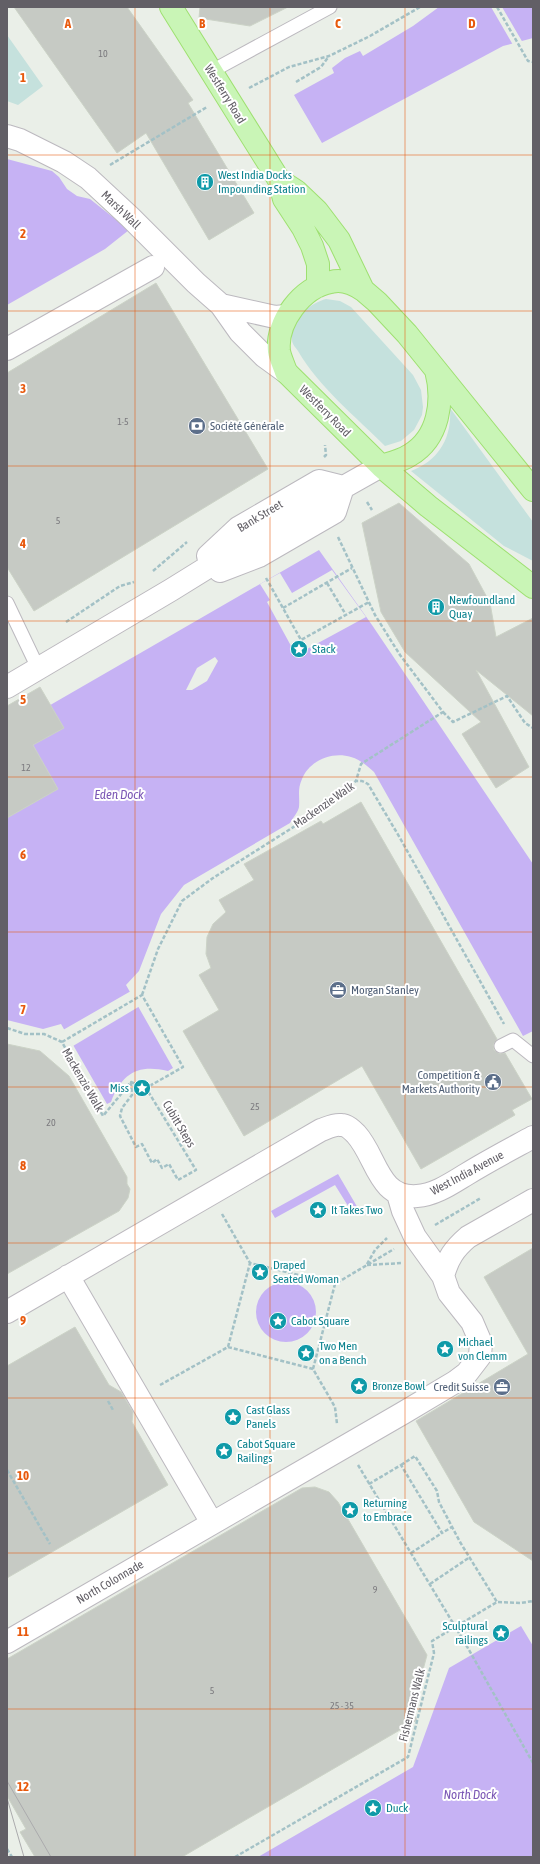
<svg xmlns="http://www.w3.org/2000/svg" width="540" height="1864" viewBox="0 0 540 1864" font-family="'Asap Condensed',sans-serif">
	<rect width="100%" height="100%" fill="#eaefe8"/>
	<path fill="#c5e1dd" d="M 7,35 L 43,86 L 18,105 L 7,101 Z
		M 326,299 L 340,301 L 351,307 L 413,375 L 421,390 L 423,407 L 422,415 L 414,430 L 401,441 L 385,446 C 356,417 319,387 298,351 C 296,348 292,344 292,340 C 287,321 310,303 326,299 Z
		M 450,408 L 533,522 L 533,561 L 504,546 L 411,471 C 439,460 452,438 450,408 Z"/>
	<path fill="#c6b2f4" d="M 439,7 L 533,7 L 533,38 L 503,46 L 322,143 L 294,95 L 334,73 L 332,68 L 345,58 L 360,51 L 363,56 L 413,26 Z
		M 7,159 L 52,171 L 59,177 L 67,189 L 77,196 L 90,199 L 129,230 L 105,249 L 7,305 Z
		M 319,550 L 372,625 L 533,864 L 533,1031 L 523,1036 L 374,772 C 367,766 361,760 351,757 C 332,751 309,761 302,779 C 297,790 300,797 299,807 C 298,812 293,818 290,823 L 184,885 L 161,914 L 139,971 L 126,985 L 173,1068 L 168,1071 C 138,1064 122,1073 111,1102 L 107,1104 L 61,1024 L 43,1029 L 7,1020 L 7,730 Z
		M 338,1174 L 359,1210 L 353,1214 L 335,1185 L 275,1218 L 271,1211 Z
		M256 1312a30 30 0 1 1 60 0a30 30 0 1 1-60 0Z
		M 521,1626 L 533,1646 L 533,1857 L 258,1857 L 413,1767 L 449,1668 Z"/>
	<path fill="#eaefe8" d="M 491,7 L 502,7 L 523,43 L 513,45 Z
		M 332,570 L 366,617 L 296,655 L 267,602 L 270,600 L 260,584 L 280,573 L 292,593 Z
		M 215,657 L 218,661 L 207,681 L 192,690 L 186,690 L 197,668 Z
		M 131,991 L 140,1006 L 73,1046 L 63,1030 Z"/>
	<path fill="#c6cac4" stroke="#ccd3c7" d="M 14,7 L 127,7 L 193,100 L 188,103 L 254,213 L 209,240 L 146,133 L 117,153 Z
		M 200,7 L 288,7 L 250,26 L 199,18 Z
		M 156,283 L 268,469 L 34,611 L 7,567 L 7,373 Z
		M 399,503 L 469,564 L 490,603 L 496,637 L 533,618 L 533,716 L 476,670 L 529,767 L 496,788 L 462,734 L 481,722 L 405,652 L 381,612 L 362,523 Z
		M 40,687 L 64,728 L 33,745 L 58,789 L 7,818 L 7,706 Z
		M 361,802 L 497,1039 L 493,1045 L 494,1050 L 500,1054 L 505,1053 L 532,1099 L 512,1110 L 515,1115 L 421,1169 L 362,1066 L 244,1136 L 183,1031 L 219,1010 L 199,975 L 211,968 L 206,954 L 207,937 L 213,924 L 226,912 L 219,900 L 254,880 L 244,864 L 321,821 L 323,824 Z
		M 7,1044 L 40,1051 L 69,1076 L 127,1177 L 127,1184 L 130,1189 L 128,1198 L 119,1211 L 7,1274 Z
		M 533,1248 L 533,1561 L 474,1522 L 416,1421 L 528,1354 L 484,1277 Z
		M 75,1327 L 109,1385 L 121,1392 L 133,1412 L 132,1422 L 168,1485 L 7,1578 L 7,1366 Z
		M 315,1487 L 329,1492 L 338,1502 L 427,1655 L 412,1711 L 417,1720 L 182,1857 L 35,1857 L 20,1832 L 26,1829 L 7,1796 L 7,1659 L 302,1488 Z"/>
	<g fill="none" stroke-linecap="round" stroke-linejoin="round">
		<defs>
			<path id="lane" d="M 212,71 L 330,7
				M 7,603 L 38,668
				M 501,1046 L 513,1040 L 533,1056"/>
			<path id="street" d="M 7,349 L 153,267
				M 208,556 L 238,528 L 319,481 L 343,487
				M 220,571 L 259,556 L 335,512 L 343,487
				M 7,687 L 171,590 L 271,528 L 381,466
				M 68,1276 L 212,1523
				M 443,1276 C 448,1258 454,1249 468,1237 L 533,1200
				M 7,1312 L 321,1130 C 327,1128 334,1124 341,1125 C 347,1125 352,1130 356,1134 C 377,1157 378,1199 417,1196 C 435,1195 452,1183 467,1174 C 488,1161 511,1149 533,1137
				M 7,1642 L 403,1413 L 455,1382 L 467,1373 L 480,1356 L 481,1343 L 472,1322 L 449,1293 L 443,1276 L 415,1237 L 403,1211 L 398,1194"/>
			<path id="secondary" d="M 7,136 L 20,140 L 64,162 L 88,178 L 130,217 L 196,283 L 221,305 L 240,332 L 264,356 L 286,372
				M 221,305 L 275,317 L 286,316"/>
			<path id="primary" d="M 171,7 L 279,180 L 284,199 L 303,228 L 312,246 L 318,264 L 318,286
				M 279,180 L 296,191 L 317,211 L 339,240 L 363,290 L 377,302 L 407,334 L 533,490
				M 363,290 C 354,284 342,279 331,282 C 302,287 276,322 279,351 C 280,358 284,365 286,372 L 381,466 L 428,506 L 533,587
				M 381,466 C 391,463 401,461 410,455 C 439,438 444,401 436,370"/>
		</defs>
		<use href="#lane" stroke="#bcb9bf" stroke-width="15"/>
		<use href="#street" stroke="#bcb9bf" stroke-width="24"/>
		<use href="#secondary" stroke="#bcb9bf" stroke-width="24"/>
		<use href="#primary" stroke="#9ee070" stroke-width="24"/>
		<path stroke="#a3c1c6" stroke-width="2.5" stroke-dasharray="4 2" stroke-linecap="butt" d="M 497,7 L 528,61 L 533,62
			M 296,82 L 321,67 L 329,56
			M 249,88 L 289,67 L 329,56 L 370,36 L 420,7
			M 110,165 L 207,107
			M 324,457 L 326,455 L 325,445
			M 367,502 L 372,510
			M 338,537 L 375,615 L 400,655 L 443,712 L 361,764 L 356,781
			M 153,571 L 187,542
			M 266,578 L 301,640 L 369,602
			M 327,583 L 346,615
			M 283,608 L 352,568
			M 66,622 L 120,586 L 134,582
			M 443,712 L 453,722 L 507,696 L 525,723 L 533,728
			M 142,995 L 158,949 L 182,901 L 213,878 L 292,828 L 356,781 L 362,781 L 368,784 L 400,838 L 504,1024
			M 7,1028 L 25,1034 L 44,1034 L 62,1042 L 103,1116 L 131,1082 L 146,1088
			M 62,1042 L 142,995 L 183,1067 L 146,1088
			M 131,1082 L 132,1095 L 122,1108 L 120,1116 L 136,1147 L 142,1144 L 152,1163 L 157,1159 L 162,1168 L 169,1164 L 178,1180 L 196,1170 L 146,1088
			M 222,1214 L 250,1263 L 335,1284
			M 435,1225 L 481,1198
			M 367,1264 L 375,1250 L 387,1238
			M 367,1265 L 402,1263
			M 228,1347 L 313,1369 L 335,1407 L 337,1424
			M 313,1369 L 335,1284 L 394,1249
			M 160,1385 L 228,1347 L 250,1263
			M 108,1401 L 113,1410
			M 358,1465 L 465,1643 L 533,1763
			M 401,1465 L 415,1456 L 437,1491 L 439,1502 L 460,1542 L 497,1602
			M 7,1470 L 50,1544
			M 369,1484 L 401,1465 L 442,1533 L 452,1527
			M 411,1553 L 442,1533
			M 430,1584 L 470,1557
			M 7,1849 L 12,1857
			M 235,1857 L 408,1757 L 434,1653 L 432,1641 L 497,1602 L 521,1603 L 533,1601"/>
		<use href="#lane" stroke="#fff" stroke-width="13"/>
		<use href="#street" stroke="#fff" stroke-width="22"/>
		<use href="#secondary" stroke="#fff" stroke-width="22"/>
		<use href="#primary" stroke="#c9f5b6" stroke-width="22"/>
		<path stroke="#ababad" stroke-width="1" d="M 7,1781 L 51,1857
			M 7,1798 L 24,1857"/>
	</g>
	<path fill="none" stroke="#e8590c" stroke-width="1" stroke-opacity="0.55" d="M 135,7 L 135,1857M 270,7 L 270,1857M 405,7 L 405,1857M 7,155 L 533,155M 7,311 L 533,311M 7,466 L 533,466M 7,621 L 533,621M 7,777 L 533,777M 7,932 L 533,932M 7,1087 L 533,1087M 7,1243 L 533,1243M 7,1398 L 533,1398M 7,1553 L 533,1553M 7,1709 L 533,1709"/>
	<defs>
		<symbol id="building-disc" viewBox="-11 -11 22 22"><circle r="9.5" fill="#0f9aa8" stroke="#fff"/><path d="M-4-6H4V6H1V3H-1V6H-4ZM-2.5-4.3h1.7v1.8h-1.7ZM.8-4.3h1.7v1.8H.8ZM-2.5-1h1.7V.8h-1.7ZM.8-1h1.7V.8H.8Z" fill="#fff"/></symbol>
		<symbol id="bank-disc" viewBox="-11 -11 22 22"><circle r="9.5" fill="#5c6f8a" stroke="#fff"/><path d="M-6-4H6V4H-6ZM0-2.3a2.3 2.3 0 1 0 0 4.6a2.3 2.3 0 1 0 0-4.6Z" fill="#fff"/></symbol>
		<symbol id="sight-disc" viewBox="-11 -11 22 22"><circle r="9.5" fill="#0f9aa8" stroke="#fff"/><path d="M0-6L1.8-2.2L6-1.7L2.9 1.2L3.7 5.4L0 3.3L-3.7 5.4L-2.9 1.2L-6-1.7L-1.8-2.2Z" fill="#fff"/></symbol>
		<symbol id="office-disc" viewBox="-11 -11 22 22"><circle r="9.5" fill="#5c6f8a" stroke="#fff"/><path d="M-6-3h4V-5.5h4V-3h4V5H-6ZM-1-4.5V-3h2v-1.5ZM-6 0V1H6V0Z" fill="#fff"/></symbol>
		<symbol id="civic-disc" viewBox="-11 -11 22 22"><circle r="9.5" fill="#5c6f8a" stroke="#fff"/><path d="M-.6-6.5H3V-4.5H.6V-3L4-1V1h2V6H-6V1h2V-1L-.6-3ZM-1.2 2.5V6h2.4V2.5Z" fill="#fff"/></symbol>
	</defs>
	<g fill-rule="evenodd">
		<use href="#building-disc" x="195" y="172" width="20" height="20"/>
		<use href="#bank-disc" x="187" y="416" width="20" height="20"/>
		<use href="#building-disc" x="426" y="597" width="20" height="20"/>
		<use href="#sight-disc" x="289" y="639" width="20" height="20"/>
		<use href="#office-disc" x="328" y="980" width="20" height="20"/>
		<use href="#civic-disc" x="483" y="1072" width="20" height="20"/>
		<use href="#sight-disc" x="132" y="1078" width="20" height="20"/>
		<use href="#sight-disc" x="308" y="1200" width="20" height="20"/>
		<use href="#sight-disc" x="250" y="1262" width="20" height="20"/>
		<use href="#sight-disc" x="268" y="1311" width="20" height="20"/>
		<use href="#sight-disc" x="435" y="1339" width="20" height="20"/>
		<use href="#sight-disc" x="296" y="1343" width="20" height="20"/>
		<use href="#sight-disc" x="349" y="1376" width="20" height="20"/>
		<use href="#office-disc" x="492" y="1377" width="20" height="20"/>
		<use href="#sight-disc" x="223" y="1407" width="20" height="20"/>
		<use href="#sight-disc" x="214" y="1441" width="20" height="20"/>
		<use href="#sight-disc" x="340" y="1500" width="20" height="20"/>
		<use href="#sight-disc" x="491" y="1623" width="20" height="20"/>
		<use href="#sight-disc" x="363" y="1798" width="20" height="20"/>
	</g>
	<g text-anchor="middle" stroke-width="4" stroke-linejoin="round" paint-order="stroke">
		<g font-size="10" fill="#7b7a7e">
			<text x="103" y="57">10</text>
			<text x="123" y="425">1-5</text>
			<text x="58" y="524">5</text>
			<text x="26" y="771">12</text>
			<text x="255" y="1110">25</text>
			<text x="51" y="1126">20</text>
			<text x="375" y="1593">9</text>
			<text x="212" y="1694">5</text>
			<text x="342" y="1709">25 - 35</text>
		</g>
		<g font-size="12" fill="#625f66" stroke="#fff">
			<text transform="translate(225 94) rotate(58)" y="4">Westferry Road</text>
			<text transform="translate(121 210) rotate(44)" y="4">Marsh Wall</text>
			<text transform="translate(325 411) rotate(45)" y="4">Westferry Road</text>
			<text transform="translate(260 516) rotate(-31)" y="4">Bank Street</text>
			<text transform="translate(324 805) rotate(-35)" y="4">Mackenzie Walk</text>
			<text transform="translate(83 1080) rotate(60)" y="4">Mackenzie Walk</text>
			<text transform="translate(179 1124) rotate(59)" y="4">Cubitt Steps</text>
			<text transform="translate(467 1173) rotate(-28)" y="4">West India Avenue</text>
			<text transform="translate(110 1582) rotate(-30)" y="4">North Colonnade</text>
			<text transform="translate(412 1705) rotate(-76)" y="4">Fishermans Walk</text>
		</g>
		<g font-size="12" fill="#0d838f" stroke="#fff" text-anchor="start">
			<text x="218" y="179">West India Docks<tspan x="218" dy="14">Impounding Station</tspan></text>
			<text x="449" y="604">Newfoundland<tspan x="449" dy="14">Quay</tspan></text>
			<text x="312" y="653">Stack</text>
			<text x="129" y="1092" text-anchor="end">Miss</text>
			<text x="331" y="1214">It Takes Two</text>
			<text x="273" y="1269">Draped<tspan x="273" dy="14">Seated Woman</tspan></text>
			<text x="291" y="1325">Cabot Square</text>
			<text x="458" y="1346">Michael<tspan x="458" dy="14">von Clemm</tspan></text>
			<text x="319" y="1350">Two Men<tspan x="319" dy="14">on a Bench</tspan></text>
			<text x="372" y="1390">Bronze Bowl</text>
			<text x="246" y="1414">Cast Glass<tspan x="246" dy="14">Panels</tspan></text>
			<text x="237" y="1448">Cabot Square<tspan x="237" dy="14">Railings</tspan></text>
			<text x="363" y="1507">Returning<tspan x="363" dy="14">to Embrace</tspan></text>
			<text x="488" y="1630" text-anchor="end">Sculptural<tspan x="488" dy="14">railings</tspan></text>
			<text x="386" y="1812">Duck</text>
		</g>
		<g font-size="12" fill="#4e5e75" stroke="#fff" text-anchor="start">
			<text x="210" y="430">Société Générale</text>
			<text x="351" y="994">Morgan Stanley</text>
			<text x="480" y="1079" text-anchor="end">Competition &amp;<tspan x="480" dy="14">Markets Authority</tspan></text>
			<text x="489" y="1391" text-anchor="end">Credit Suisse</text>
		</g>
		<g font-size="13" font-style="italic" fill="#7b57b5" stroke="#fff">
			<text x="119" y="799">Eden Dock</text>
			<text x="470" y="1799">North Dock</text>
		</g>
	</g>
	<g font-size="13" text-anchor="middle" font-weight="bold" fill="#e8590c" stroke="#fff" stroke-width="4" stroke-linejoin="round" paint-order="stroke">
		<text x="68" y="28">A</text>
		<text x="202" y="28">B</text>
		<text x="338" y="28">C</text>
		<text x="472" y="28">D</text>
		<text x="23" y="82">1</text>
		<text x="23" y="238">2</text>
		<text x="23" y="393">3</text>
		<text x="23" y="548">4</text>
		<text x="23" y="704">5</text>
		<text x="23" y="859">6</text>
		<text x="23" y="1014">7</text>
		<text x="23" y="1170">8</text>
		<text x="23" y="1325">9</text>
		<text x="23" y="1480">10</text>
		<text x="23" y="1636">11</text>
		<text x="23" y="1791">12</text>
	</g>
	<rect width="540" height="1864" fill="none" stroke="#625f66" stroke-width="16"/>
</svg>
